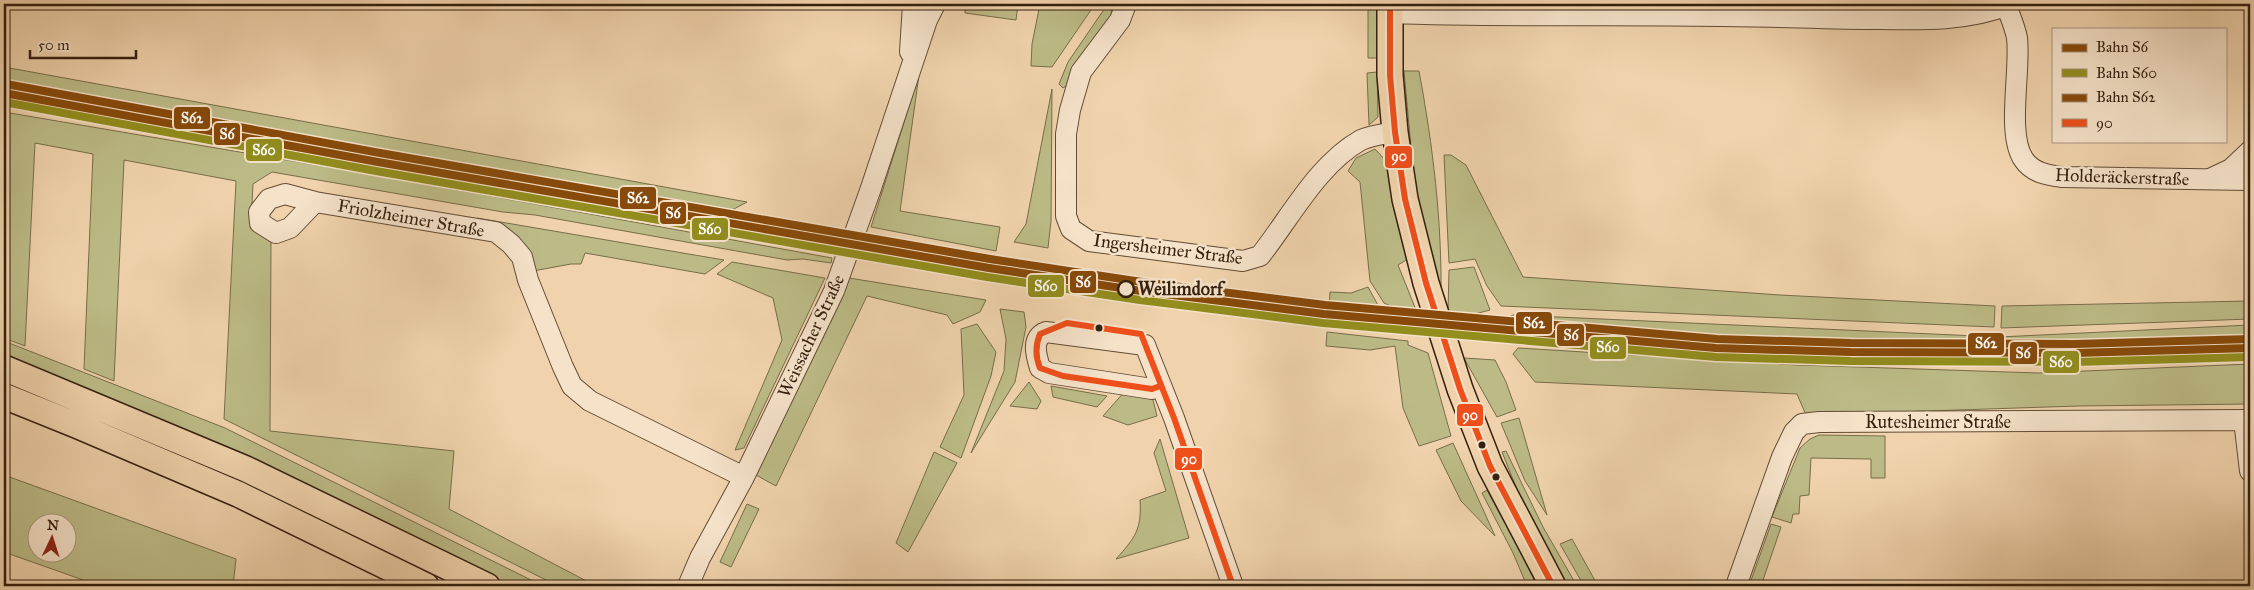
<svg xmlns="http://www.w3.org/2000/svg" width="2254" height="590" viewBox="0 0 2254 590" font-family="'IM FELL Great Primer',serif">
	<rect width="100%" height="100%" fill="#f0d3ac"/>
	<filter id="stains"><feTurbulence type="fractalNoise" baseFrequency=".004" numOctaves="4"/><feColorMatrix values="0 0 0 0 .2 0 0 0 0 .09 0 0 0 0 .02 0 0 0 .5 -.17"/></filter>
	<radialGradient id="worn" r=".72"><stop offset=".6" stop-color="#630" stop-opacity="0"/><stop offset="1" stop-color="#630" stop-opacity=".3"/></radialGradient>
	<path fill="#bcbb87" stroke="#786d4a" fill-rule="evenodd" d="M 977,4 L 1018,4 L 1016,20 L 965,13 L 965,7 Z
		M 1040,4 L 1087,4 L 1093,7 L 1052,67 L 1031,66 L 1032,44 Z
		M 1368,4 L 1378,4 L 1378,58 L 1368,58 Z
		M 1112,6 C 1112,26 1095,36 1084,51 C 1076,62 1070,74 1066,86 L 1063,88 L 1059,84 L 1068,62 L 1105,8 Z
		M 4,67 L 747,202 L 719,217 L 527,183 L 361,156 L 4,88 Z
		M 1404,71 L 1419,71 C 1433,146 1442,221 1441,298 L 1414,180 Z
		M 1377,72 L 1378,117 L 1369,125 L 1367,73 Z
		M 919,75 L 900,211 L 1000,227 L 996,251 L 871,227 Z
		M 1052,89 L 1051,221 L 1048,248 L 1014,242 L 1026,224 Z
		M 4,112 L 375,175 L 832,258 L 831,263 L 803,259 L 787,260 L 535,215 L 503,212 L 272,172 L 253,184 L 251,223 L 271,243 L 270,431 L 454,451 L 449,509 L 596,586 L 558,586 L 224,419 L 236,181 L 124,160 L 114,381 L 84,369 L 93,154 L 35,143 L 25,346 L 4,338 Z
		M 1375,149 L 1387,162 L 1408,259 L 1398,265 L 1416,310 L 1395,308 L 1384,303 L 1370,281 L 1360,182 L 1348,171 L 1356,158 Z
		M 1444,155 L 1451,155 L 1466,165 L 1523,277 L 1780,295 L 1995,306 L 1994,327 L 1501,306 L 1487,286 L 1475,259 L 1449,263 Z
		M 477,218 L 724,260 L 705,274 L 585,253 L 581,264 L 571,264 L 533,271 L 476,224 Z
		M 732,262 L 825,278 L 744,448 L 735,450 L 782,340 L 773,298 L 717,274 Z
		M 1474,267 L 1490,310 L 1471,315 L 1448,312 L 1449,270 Z
		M 849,278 L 986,300 L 980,312 L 953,324 L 947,315 L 867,296 L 776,486 L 756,475 Z
		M 1368,287 L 1379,307 L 1397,313 L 1417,315 L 1416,319 L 1329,311 L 1330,292 L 1351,293 Z
		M 2250,301 L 2250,319 L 2001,328 L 2002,306 Z
		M 1000,309 L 1024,312 L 1026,327 L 1015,382 L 971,453 L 1004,371 L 1006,339 Z
		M 1513,315 L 1999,337 L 2250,325 L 2250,343 L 2016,348 L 1804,346 L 1487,327 Z
		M 977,324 L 996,352 L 991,376 L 961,458 L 940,447 L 964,395 L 961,329 Z
		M 1327,332 L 1408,341 L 1408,345 L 1428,353 L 1451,436 L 1419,446 L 1403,408 L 1395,346 L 1370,350 L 1326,346 Z
		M 4,341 L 225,428 L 543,586 L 506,586 L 251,463 L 4,360 Z
		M 1518,348 L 1797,365 L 2038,373 L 2250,364 L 2250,404 L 2078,406 L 1806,415 L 1797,394 L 1535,382 L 1513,354 Z
		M 1464,358 L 1495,360 L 1506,382 L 1516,410 L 1497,417 Z
		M 1029,382 L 1041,401 L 1037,409 L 1010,406 Z
		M 1051,386 L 1107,396 L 1097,407 L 1053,397 Z
		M 1126,390 L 1151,392 L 1157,416 L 1128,425 L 1103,416 Z
		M 1519,418 L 1547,515 L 1525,481 L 1501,423 Z
		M 1819,435 L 1885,436 L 1885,478 L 1871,478 L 1871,459 L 1811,458 L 1809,495 L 1800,496 L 1799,514 L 1793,514 L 1791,523 L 1772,517 L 1800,448 L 1810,439 Z
		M 1160,439 L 1189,538 L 1116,559 C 1135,538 1142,529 1140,500 L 1166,491 L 1154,453 Z
		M 1453,443 L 1495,536 L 1461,501 L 1436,450 Z
		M 1506,451 L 1543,527 L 1577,586 L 1566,586 L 1518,492 L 1502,452 Z
		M 934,452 L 957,463 L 908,552 L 896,543 Z
		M 4,475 L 236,559 L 233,586 L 100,586 L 4,552 ZM 38,522 L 68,522 L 68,552 L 38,552 Z
		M 1487,490 L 1520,550 L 1537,586 L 1527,586 L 1513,553 L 1482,493 Z
		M 747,504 L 759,509 L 731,567 L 720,562 Z
		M 1771,524 L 1781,527 L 1761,586 L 1749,586 Z
		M 1572,539 L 1598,586 L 1584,586 L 1560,544 Z"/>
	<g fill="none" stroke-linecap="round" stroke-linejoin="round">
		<defs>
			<path id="minor" d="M 1126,4 L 1120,20 L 1081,72 L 1070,110 L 1066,134 L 1066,216 L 1071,229 L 1089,241 L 1243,261 L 1260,256 C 1290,218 1318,164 1361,140 C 1371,135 1384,134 1395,132
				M 2006,5 C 2010,16 2015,27 2017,38 C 2021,70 2006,135 2024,160 C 2033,173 2048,175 2062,177 L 2250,180
				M 1390,13 C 1500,17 1610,14 1720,16 C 1773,16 1826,19 1879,19 C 1923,20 1968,21 2010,4
				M 910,52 L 913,4
				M 2212,178 L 2231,169 L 2250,151
				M 315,202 L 290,228 L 276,233 L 260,223 L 259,212 L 269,199 L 285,194 L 315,202 L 496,232 L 511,244 L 522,257 L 528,280 L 563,367 L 572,386 L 590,401 L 744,477
				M 1160,386 L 1152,389 L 1049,373 L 1040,368 C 1036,355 1031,338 1046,332 L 1145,345 L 1174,418 L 1233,586
				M 2244,420 L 2250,471
				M 688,586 L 700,558 L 744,477 L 834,291 L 870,191 L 927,20 L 935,4
				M 1736,586 L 1782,457 L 1794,432 L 1802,424 L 1819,422 L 2250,420"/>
			<path id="major" d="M 1390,4 L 1390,75 L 1395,132 L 1405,199 L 1426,283 L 1460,389 L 1490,466 L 1553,586
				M 4,368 L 246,469 L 487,586
				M 4,396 L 76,425 L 238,494 L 426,586"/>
		</defs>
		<use href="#minor" stroke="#634c36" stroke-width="22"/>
		<use href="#major" stroke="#341f0e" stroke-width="28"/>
		<use href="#minor" stroke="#f5e2c9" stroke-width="20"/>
		<use href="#major" stroke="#f0d3ac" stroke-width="25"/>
		<defs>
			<path id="bus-1" d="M 1390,4 L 1390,75 L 1395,132 L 1405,199 L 1426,283 L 1460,389 L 1490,466 L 1553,586
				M 1141,334 L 1174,418 L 1233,586
				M 1141,334 L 1067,323 L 1040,334 C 1035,346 1035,356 1040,368 L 1063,376 L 1152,389 L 1160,386"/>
		</defs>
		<use href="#bus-1" stroke="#f5e2c9" stroke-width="10"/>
		<use href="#bus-1" stroke="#ef4f1a" stroke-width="6"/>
		<defs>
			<path id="rail-1" d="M 4,93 L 378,162 L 989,268 L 1141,291 L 1324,314 L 1716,348 L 1851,352 L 2075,353 L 2250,348"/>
			<path id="rail-2" d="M 4,102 L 376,171 L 987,277 L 1140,300 L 1323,323 L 1716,357 L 1851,361 L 2075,362 L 2250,357"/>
			<path id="rail-3" d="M 6,84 L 380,153 L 990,259 L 1142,282 L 1325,305 L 1717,339 L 1851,343 L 2075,344 L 2250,339"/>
		</defs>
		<use href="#rail-1" stroke="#f5e2c9" stroke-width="11"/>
		<use href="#rail-2" stroke="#f5e2c9" stroke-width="11"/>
		<use href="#rail-3" stroke="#f5e2c9" stroke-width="11"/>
		<use href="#rail-1" stroke="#874a0a" stroke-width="8"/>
		<use href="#rail-2" stroke="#928d1d" stroke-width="8"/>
		<use href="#rail-3" stroke="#874a0a" stroke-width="8"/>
	</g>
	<circle fill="#f5e2c9" stroke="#341f0e" stroke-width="2.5" cx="1126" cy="289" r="8"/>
	<g fill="#341f0e" stroke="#f5e2c9" stroke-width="2">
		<circle cx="1099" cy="328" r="4.5"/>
		<circle cx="1482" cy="445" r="4.5"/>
		<circle cx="1496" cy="477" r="4.5"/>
	</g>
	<g text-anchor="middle" stroke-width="5" stroke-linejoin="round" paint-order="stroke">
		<g font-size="18" fill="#341f0e" stroke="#f5e2c9">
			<text transform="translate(2122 177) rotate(2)" y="6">Holderäckerstraße</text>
			<text transform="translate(411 218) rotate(10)" y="6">Friolzheimer Straße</text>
			<text transform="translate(1168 249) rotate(7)" y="6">Ingersheimer Straße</text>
			<text transform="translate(811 336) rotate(-65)" y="6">Weissacher Straße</text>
			<text x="1938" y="428">Rutesheimer Straße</text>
		</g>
		<g font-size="18" font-weight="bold" fill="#341f0e" stroke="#f5e2c9" text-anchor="start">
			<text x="1138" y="295">Weilimdorf</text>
		</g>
	</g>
	<g stroke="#f5e2c9" stroke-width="2">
		<rect x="173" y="106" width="38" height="24" rx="5" fill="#874a0a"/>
		<rect x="213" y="122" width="28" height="24" rx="5" fill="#874a0a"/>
		<rect x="245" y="138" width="38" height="24" rx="5" fill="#928d1d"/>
		<rect x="1384" y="145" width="29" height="24" rx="5" fill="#ef4f1a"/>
		<rect x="619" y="186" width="38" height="24" rx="5" fill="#874a0a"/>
		<rect x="659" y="201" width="28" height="24" rx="5" fill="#874a0a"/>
		<rect x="691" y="217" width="38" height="24" rx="5" fill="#928d1d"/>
		<rect x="1069" y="270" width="28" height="24" rx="5" fill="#874a0a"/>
		<rect x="1027" y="274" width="38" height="24" rx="5" fill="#928d1d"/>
		<rect x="1515" y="311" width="38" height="24" rx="5" fill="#874a0a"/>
		<rect x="1556" y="323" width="29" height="24" rx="5" fill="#874a0a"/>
		<rect x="1967" y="332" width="38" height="24" rx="5" fill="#874a0a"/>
		<rect x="1589" y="336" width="38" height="24" rx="5" fill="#928d1d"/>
		<rect x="2009" y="341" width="29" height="24" rx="5" fill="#874a0a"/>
		<rect x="2042" y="350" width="38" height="24" rx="5" fill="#928d1d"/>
		<rect x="1456" y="403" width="28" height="24" rx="5" fill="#ef4f1a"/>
		<rect x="1174" y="447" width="29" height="24" rx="5" fill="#ef4f1a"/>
	</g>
	<g font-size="14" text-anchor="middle" font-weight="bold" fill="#fff">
		<text x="192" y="123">S62</text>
		<text x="227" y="139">S6</text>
		<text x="264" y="155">S60</text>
		<text x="1399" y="161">90</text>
		<text x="638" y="203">S62</text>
		<text x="673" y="218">S6</text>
		<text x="710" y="234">S60</text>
		<text x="1083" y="287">S6</text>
		<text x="1046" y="291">S60</text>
		<text x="1534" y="328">S62</text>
		<text x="1571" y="340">S6</text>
		<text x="1986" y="348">S62</text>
		<text x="1608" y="352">S60</text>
		<text x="2023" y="358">S6</text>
		<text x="2061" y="367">S60</text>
		<text x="1470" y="420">90</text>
		<text x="1189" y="464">90</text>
	</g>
	<rect width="2254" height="590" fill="none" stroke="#f0d3ac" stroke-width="20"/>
	<rect x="5" y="5" width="2244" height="580" fill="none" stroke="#341f0e" stroke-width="2.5"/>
	<rect x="10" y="10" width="2234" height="570" fill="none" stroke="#341f0e"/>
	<rect x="2052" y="28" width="175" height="115" fill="#f5e2c9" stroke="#a8947e"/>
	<rect x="2062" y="44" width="25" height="8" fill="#874a0a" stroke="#a8947e"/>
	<text x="2096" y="52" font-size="15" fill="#341f0e">Bahn S6</text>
	<rect x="2062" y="69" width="25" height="8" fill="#928d1d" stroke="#a8947e"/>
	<text x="2096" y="78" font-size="15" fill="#341f0e">Bahn S60</text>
	<rect x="2062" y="94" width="25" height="8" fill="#874a0a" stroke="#a8947e"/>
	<text x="2096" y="102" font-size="15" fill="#341f0e">Bahn S62</text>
	<rect x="2062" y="119" width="25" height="8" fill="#ef4f1a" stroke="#a8947e"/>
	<text x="2096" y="128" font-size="15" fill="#341f0e">90</text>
	<g transform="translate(52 538) rotate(4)"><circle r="24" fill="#f5e2c9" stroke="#a8947e"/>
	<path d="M0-4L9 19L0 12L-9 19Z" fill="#8f2418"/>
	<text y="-8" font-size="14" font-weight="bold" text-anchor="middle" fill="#341f0e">N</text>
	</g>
	<path d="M30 50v8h106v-8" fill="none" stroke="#341f0e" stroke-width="2.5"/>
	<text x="38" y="50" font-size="15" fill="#341f0e" stroke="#f5e2c9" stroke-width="4" paint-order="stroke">50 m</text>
	<rect width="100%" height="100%" filter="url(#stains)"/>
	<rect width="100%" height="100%" fill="url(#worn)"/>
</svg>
